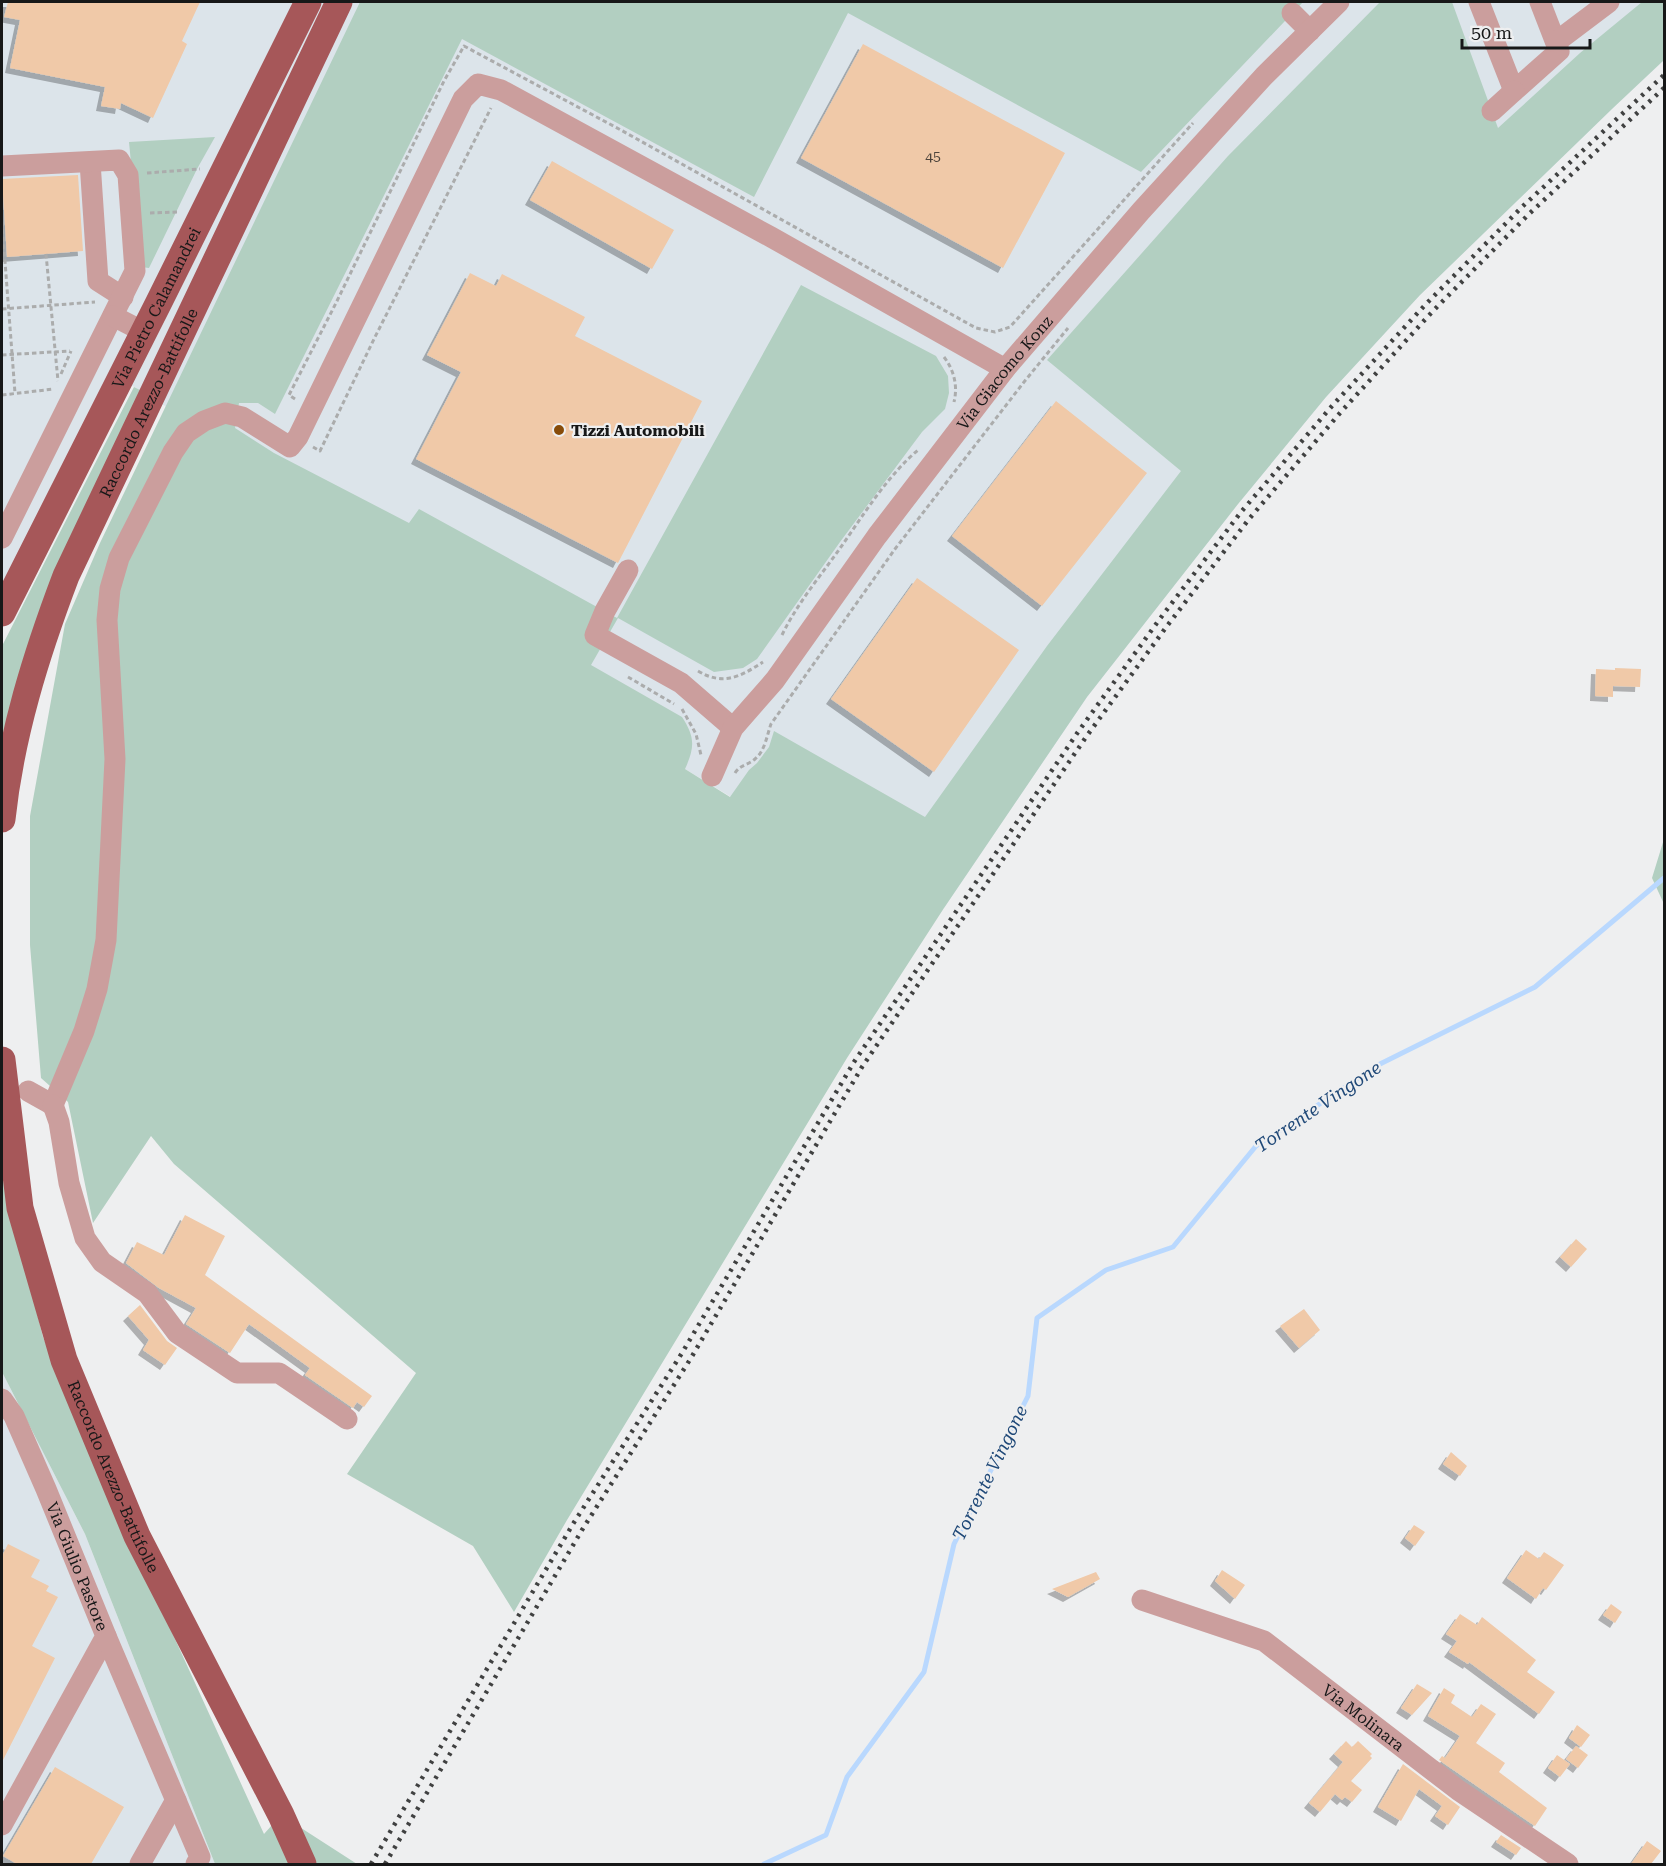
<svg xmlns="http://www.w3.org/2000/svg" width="1666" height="1866" viewBox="0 0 1666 1866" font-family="'Roboto Serif',serif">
	<defs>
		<filter id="shadow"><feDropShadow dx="-5" dy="5" stdDeviation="0" flood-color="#0004"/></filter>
	</defs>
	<rect width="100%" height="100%" fill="#eeeff0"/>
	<path fill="#dce4ea" d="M 2,2 L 1664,2 L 1664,60 L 1613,108 L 1420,295 L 1326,397 L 1238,504 L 1087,697 L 944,908 L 731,797 L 685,769 L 152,397 L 120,379 L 2,613 Z
		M 2,1372 L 85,1534 L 215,1864 L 2,1864 Z"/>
	<path fill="#b2cfc1" d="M 360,2 L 1303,2 L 1141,172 L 848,13 L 754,197 L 462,39 L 275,414 L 258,403 L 239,403 L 235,428 L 274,453 L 409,523 L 419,509 L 617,618 L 801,285 L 936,356 L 948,376 L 949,393 L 945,409 L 922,432 L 840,542 L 757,659 L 743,668 L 714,672 L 618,618 L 591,665 L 682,717 C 695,737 695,747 685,769 L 730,797 L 749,770 L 757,763 L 769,747 L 774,731 L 925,817 L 1047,646 L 1181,471 L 1047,360 L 1228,156 L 1380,2 L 1452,2 L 1498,128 L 1580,53 L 1642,2 L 1664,2 L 1664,60 L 1613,108 L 1420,295 L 1326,397 L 1238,504 L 1087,697 L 944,908 L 847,1058 L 567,1520 L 514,1612 L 473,1546 L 347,1474 L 416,1373 L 174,1164 L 151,1136 L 93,1223 L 68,1102 L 41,1078 L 30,945 L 30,816 L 65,624 L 100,543 Z
		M 215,137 L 197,169 L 149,268 L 141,267 L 129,142 Z
		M 134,387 L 142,391 L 2,745 L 2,646 Z
		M 1664,839 L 1664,904 L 1652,878 Z
		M 2,1175 L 43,1337 L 91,1455 L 264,1834 L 281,1815 L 357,1864 L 215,1864 L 85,1534 L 2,1372 Z"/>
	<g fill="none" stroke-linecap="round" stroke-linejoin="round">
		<path stroke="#b9d8fe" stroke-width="5" d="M 764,1864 L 826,1835 L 847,1777 L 924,1672 L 954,1544 L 1028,1396 L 1037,1318 L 1106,1270 L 1173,1247 L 1256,1146 L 1380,1064 L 1535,987 L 1664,878"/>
	</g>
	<path fill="#f0c9a8" filter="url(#shadow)" d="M 8,2 L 200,2 L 182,41 L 187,44 L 153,118 L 121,103 L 120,109 L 101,106 L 105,87 L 10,68 L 20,20 L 4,17 Z
		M 863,44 L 1065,153 L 1003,268 L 801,158 Z
		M 552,161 L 674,230 L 652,269 L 530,200 Z
		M 78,175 L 83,251 L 7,257 L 2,179 Z
		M 470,273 L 496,286 L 502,274 L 585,317 L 575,336 L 702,401 L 618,563 L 416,459 L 461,372 L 427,355 Z
		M 1056,401 L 1147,473 L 1042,606 L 952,536 Z
		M 917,578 L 1019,650 L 934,772 L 831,699 Z
		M 1615,668 L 1641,669 L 1640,687 L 1613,686 L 1613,697 L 1595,696 L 1596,669 L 1615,670 Z
		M 185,1215 L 225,1236 L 205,1275 L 372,1396 L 364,1407 L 357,1402 L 353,1408 L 305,1375 L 310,1368 L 249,1324 L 230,1353 L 186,1324 L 196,1308 L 159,1288 L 126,1263 L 137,1242 L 164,1255 Z
		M 1576,1239 L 1587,1249 L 1571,1267 L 1560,1257 Z
		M 140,1305 L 167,1341 L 177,1348 L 165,1365 L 143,1350 L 149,1340 L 128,1316 Z
		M 1304,1309 L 1320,1330 L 1299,1348 L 1280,1326 Z
		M 1451,1452 L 1467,1466 L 1460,1476 L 1443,1464 Z
		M 1414,1525 L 1425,1532 L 1415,1546 L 1405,1538 Z
		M 8,1544 L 40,1560 L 31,1577 L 49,1586 L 46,1591 L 58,1597 L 32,1646 L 55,1658 L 2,1762 L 2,1556 Z
		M 1526,1550 L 1539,1559 L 1544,1552 L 1564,1565 L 1546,1590 L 1543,1588 L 1536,1599 L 1507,1578 Z
		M 1222,1570 L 1245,1585 L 1235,1599 L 1215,1581 Z
		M 1096,1572 L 1100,1579 L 1068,1597 L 1052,1589 Z
		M 1611,1604 L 1622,1612 L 1615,1623 L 1603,1615 Z
		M 1460,1614 L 1477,1625 L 1482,1617 L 1536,1660 L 1527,1672 L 1555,1692 L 1539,1714 L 1469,1662 L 1468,1664 L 1449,1652 L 1457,1641 L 1446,1634 Z
		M 1417,1684 L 1432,1693 L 1412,1715 L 1401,1708 Z
		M 1444,1688 L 1455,1695 L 1451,1703 L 1472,1717 L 1481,1704 L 1496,1714 L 1476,1743 L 1505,1763 L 1499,1772 L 1547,1808 L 1535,1826 L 1439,1760 L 1442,1756 L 1445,1758 L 1460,1736 L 1428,1716 Z
		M 1577,1725 L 1590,1735 L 1581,1747 L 1569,1738 Z
		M 1346,1741 L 1352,1747 L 1358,1741 L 1372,1754 L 1370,1756 L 1372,1758 L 1351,1781 L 1362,1790 L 1352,1802 L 1345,1797 L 1342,1800 L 1335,1794 L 1320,1812 L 1309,1803 L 1343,1762 L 1334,1754 Z
		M 1576,1746 L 1588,1755 L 1578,1768 L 1566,1759 Z
		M 1557,1755 L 1570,1764 L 1560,1777 L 1548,1768 Z
		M 1403,1764 L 1460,1807 L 1448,1825 L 1435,1816 L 1442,1806 L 1419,1789 L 1401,1821 L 1378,1807 Z
		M 55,1767 L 124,1807 L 91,1864 L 17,1864 L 3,1856 Z
		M 1501,1835 L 1521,1848 L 1516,1855 L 1496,1842 Z
		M 1647,1841 L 1661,1851 L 1651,1864 L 1631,1864 Z"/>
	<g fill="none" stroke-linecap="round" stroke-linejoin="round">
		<path stroke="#abacac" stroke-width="3" stroke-dasharray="4.5 3" stroke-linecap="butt" d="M 147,173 L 200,169
			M 150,213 L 179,212
			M 2,222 L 15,393
			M 46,254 L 58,381
			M 2,309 L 95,302
			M 2,355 L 70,351
			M 944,357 C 954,370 958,386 954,402
			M 61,374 L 71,351
			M 2,395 L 54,389
			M 295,399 L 289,395 L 336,303 L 444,81 L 464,46 L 619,129 L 976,328 L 995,332 L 1010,327 L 1193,123
			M 313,447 L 320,451 L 375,337 L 491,108
			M 782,635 C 796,606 817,580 836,554 C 861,519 885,478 918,450
			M 698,671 C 723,686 740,677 763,662
			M 628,677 L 674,704
			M 682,709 L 696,734 L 701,755
			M 735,773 C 740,765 748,765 755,759 C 765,751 767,735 771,724 L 895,549 L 1024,382 L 1068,328"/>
		<g stroke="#cb9e9d" stroke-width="21">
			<path d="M 1479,2 L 1514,91 L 1559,51 L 1540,2"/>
			<path d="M 1292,13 L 1310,31"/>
			<path d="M 1556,42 L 1609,2"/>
			<path d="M 1492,111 L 1514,91"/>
			<path d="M 90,162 L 98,281 L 123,297"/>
			<path d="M 2,166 L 119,160 L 128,175 L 135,271 L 2,538"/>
			<path d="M 113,316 L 144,332"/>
			<path d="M 628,570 L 605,611 L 595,635 L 681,683 L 733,728"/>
			<path id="s1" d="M 712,776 L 733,728 L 775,680 L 877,536 L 1005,369 L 1141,211 L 1264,76 L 1339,2"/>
			<path d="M 28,1091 L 53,1105 L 84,1031 L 97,989 L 106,940 L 115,759 L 107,620 L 110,589 L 119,558 L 173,452 L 186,433 L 204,421 L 225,413 L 242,417 L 290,447 L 298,437 L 463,99 L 478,84 L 501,90 L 771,237 L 1005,369"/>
			<path d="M 53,1105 L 59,1122 L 69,1183 L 85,1238 L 102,1262 L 147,1293 L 177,1333 L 237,1373 L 279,1373 L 347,1419"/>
			<path id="s2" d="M 2,1399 L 14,1416 L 46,1489 L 106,1636 L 2,1825"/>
			<path id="s3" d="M 1142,1600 L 1264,1641 L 1458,1790 L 1568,1864"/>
			<path d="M 106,1636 L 200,1857 L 196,1864"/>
			<path d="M 140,1864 L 176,1800"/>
		</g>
		<g stroke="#a65759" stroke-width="27">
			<path id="s4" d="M 2,613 L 158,304 L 308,2"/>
			<path id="s5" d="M 2,819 C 11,735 36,655 66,576 L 339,2"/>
			<path id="s6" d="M 2,1060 L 20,1208 L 64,1360 L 137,1536 L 281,1815 L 303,1864"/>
		</g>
		<path stroke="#404141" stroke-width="4.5" stroke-dasharray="3 6" stroke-linecap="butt" d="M 371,1864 L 573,1524 L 682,1353 L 854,1062 L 1078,732 L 1159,620 L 1241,512 L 1332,406 L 1425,305 L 1522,207 L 1664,75
			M 385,1864 L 582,1530 L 691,1358 L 862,1067 L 1086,737 L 1167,626 L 1249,519 L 1340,413 L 1432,312 L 1529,214 L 1664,88"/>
	</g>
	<circle fill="#884c09" stroke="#eeeff0" stroke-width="2" cx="559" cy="430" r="6"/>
	<g text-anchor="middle" stroke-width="4.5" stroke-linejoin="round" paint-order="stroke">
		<g font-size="14" fill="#4d443c">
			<text x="933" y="161">45</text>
		</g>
		<g font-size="16" fill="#171818" stroke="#eeeff0">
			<text dy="6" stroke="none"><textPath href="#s4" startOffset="342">Via Pietro Calamandrei</textPath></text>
			<text dy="6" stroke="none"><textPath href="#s1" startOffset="500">Via Giacomo Konz</textPath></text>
			<text dy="6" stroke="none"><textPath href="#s5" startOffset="444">Raccordo Arezzo-Battifolle</textPath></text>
			<text dy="6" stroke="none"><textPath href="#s6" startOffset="434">Raccordo Arezzo-Battifolle</textPath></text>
			<text dy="6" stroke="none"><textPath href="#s2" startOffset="184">Via Giulio Pastore</textPath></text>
			<text dy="6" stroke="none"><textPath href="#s3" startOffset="254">Via Molinara</textPath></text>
		</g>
		<g font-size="16" font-weight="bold" fill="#171818" stroke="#eeeff0" text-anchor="start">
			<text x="571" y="436">Tizzi Automobili</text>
		</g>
		<g font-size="18" font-style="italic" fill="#204978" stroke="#eeeff0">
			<text transform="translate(1318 1107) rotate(-34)" y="6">Torrente Vingone</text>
			<text transform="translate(990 1473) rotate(-64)" y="6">Torrente Vingone</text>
		</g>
	</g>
	<rect width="1666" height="1866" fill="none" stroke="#171818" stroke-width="6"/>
	<path d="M1462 39v9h128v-9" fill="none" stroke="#171818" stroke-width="3"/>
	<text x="1471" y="39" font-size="18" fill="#171818" stroke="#eeeff0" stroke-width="4.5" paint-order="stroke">50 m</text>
</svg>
